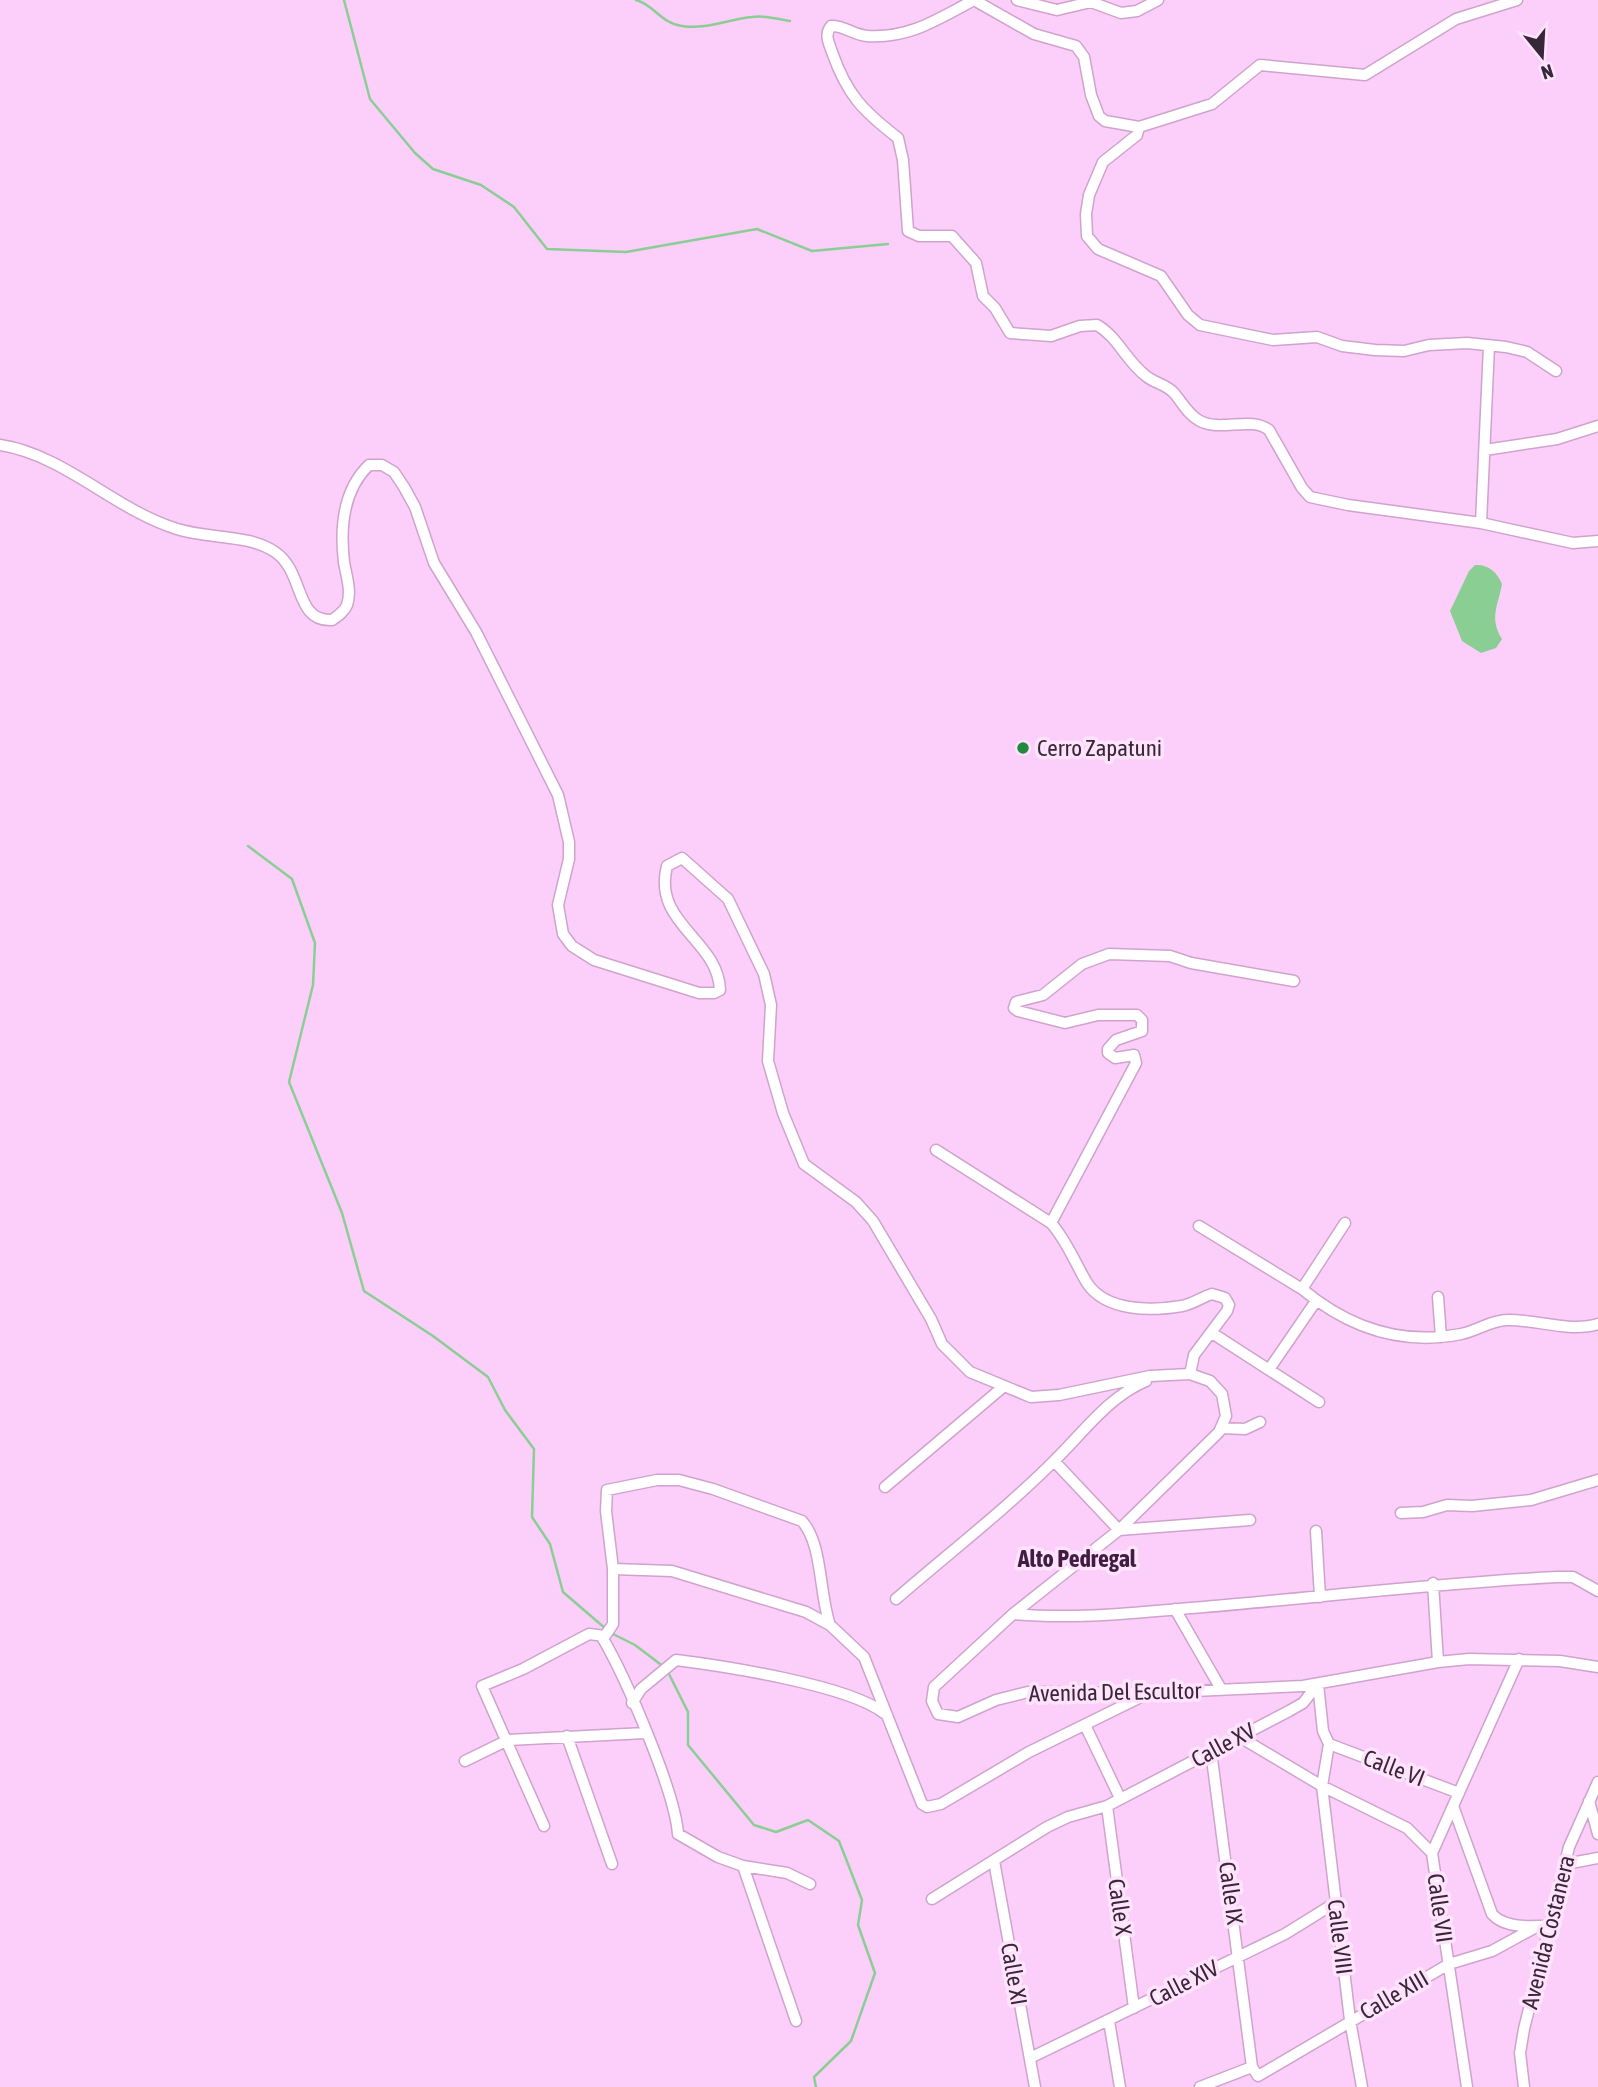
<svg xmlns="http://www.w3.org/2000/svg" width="1598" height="2087" viewBox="0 0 1598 2087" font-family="'Asap Condensed',sans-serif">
	<rect width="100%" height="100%" fill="#fccffa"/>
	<path fill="#8bce94" d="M 1475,565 C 1488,564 1497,572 1502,584 C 1498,606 1489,618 1502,639 L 1496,648 L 1481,653 L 1462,641 L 1450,611 L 1469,571 Z"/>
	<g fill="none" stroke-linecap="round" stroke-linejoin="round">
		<path stroke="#8bce94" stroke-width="2.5" d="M 344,0 L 370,99 L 415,153 L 433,169 L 481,185 L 514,207 L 547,249 L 626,252 L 757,229 L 812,251 L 888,244
			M 636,0 C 653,4 662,24 682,26 C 706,30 729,19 752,17 C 764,15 778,19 790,21
			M 248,846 L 292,879 L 315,943 L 313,985 L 289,1082 L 342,1213 L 364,1291 L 433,1336 L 488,1377 L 505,1410 L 534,1449 L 532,1517 L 550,1544 L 563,1592 L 606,1629
			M 611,1633 L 635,1645 L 664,1667
			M 668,1672 L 688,1712 L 688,1745 L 754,1825 L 776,1832 L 808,1820 L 839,1841 L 862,1900 L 858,1925 L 875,1973 L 851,2041 L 814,2077 L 816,2087"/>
		<defs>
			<path id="minor" d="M 974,0 C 938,19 909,39 867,36 C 854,35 843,25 831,26 C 824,35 829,43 832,52 C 847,95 863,111 898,138 L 903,160 L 908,231 L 919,236 L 952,236 L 976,263 L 983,296 L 995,308 L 1010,333 L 1051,336 L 1080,326 L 1097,325 C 1118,337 1126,361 1146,376 C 1154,383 1166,384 1174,393 C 1182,402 1188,415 1200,421 C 1221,432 1251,416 1269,430 L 1302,488 L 1310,497 L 1348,505 L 1481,523 L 1573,543 L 1598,541
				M 974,0 L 1034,34 L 1076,46 L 1084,57 L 1091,95 L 1099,116 L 1105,121 L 1139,127 L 1137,135 L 1103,162 L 1089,195 L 1086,214 L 1087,236 L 1098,249 L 1161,276 L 1188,315 L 1200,325 L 1273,340 L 1317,337 L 1342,346 L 1375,350 L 1404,351 L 1429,345 L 1467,343 L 1506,347 L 1527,352 L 1556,371
				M 1017,0 L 1057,10 L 1091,2 L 1121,13 L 1137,11 L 1158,0
				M 1139,127 L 1212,104 L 1260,65 L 1365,75 L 1456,19 L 1517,0
				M 0,445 C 65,455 115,510 177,529 C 208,539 249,534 275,552 C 305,572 294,622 332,620 C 338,616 344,612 347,605 C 352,591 346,575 344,562 C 340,528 343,490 369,465 L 382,465 L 394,472 L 404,487 L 415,507 L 434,563 L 476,632 L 558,795 L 569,842 L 569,859 L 558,905 L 563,934 L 572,946 L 594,960 L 699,993 L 714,993 L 720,990 C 718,939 652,924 667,866 L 682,858 L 728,899 L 764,974 L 771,1005 L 768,1061 L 783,1113 L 804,1164 L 856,1202 L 873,1221 L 931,1319 L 942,1344 L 970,1372 L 1031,1397 L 1059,1395 L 1150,1376 L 1190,1374 L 1210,1381 L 1222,1394 L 1226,1416 L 1219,1432 L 1119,1530 L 1013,1614 L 934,1687 L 932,1701 L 938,1714 L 958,1717 L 996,1700 L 1028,1692 L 1149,1693 L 1303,1686 L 1438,1662 L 1469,1659 L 1560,1661 L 1598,1667
				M 1485,450 L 1557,439 L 1598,426
				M 1481,523 L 1489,346
				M 936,1150 L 1051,1223 C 1067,1241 1075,1263 1087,1283 C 1106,1312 1152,1311 1182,1306 C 1193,1304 1202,1297 1212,1294 L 1225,1298 L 1229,1305 L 1227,1311 L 1194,1355 L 1190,1374
				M 1051,1223 L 1136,1063 L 1134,1055 L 1115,1058 L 1108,1053 L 1108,1049 L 1116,1040 L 1142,1031 L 1142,1020 L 1137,1015 L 1098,1015 L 1065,1023 L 1018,1011 L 1014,1008 L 1016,1002 L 1043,995 L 1082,964 L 1109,954 L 1170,956 L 1191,963 L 1294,981
				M 1199,1226 L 1302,1289 C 1349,1328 1401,1346 1461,1334 C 1477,1331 1491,1320 1507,1320 C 1536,1319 1570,1333 1598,1324
				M 1302,1289 L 1345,1223
				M 1438,1297 L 1441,1337
				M 1212,1333 L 1319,1402
				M 1270,1368 L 1316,1301
				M 1222,1428 L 1245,1429 L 1260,1422
				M 1054,1461 L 1119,1530
				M 885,1487 L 1003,1387
				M 1401,1513 L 1423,1512 L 1447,1505 L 1472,1506 L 1531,1500 L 1598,1480
				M 1119,1530 L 1250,1520
				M 1316,1531 L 1320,1597
				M 613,1569 L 606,1511 L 607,1490 L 657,1480 L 679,1480 L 713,1489 L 802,1521 C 823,1545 819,1594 830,1625
				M 1433,1583 L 1438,1662
				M 896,1599 C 949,1553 1005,1510 1054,1461 C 1083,1433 1108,1397 1146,1381
				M 1175,1609 L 1221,1689
				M 1013,1614 C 1075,1620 1141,1612 1204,1607 C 1322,1597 1439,1583 1557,1577 L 1573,1577 L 1598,1591
				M 602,1637 C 625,1676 675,1791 678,1834 L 718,1857 L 743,1866 L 787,1873 L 810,1884
				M 1519,1659 L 1453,1806 L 1492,1914 C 1505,1929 1533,1927 1551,1925
				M 1318,1684 L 1323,1731 L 1329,1744 L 1322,1786 L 1350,2020 L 1362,2087
				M 632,1703 L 641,1689 L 676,1660 C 724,1666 848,1685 884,1713
				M 1085,1725 L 1120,1798
				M 567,1736 L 612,1864
				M 1238,1736 L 1322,1786 L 1407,1828 L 1432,1853
				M 1329,1744 L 1459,1793
				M 1211,1751 L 1252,2067 L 1258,2076 L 1449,1964 L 1492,1951 L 1536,1927
				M 465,1761 L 508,1740 L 645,1733
				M 1589,1801 L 1598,1834
				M 1107,1806 L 1134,2008
				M 1453,1806 L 1432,1853 L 1467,2087
				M 544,1826 L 482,1686 L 523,1669 L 589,1634 L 605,1636 L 613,1624 L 613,1569 L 672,1571 L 806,1612 L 830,1625 L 864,1657 L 922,1804 L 927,1807 L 941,1804 L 1029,1752 L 1147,1694
				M 994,1861 L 1035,2087
				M 1566,1864 L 1598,1858
				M 743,1866 L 796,2021
				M 932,1899 L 1047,1827 L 1068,1817 L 1107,1806 L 1289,1711 L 1303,1703 L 1318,1684
				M 1109,2021 L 1120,2087
				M 1030,2058 L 1285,1934 L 1335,1903
				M 1200,2087 L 1252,2067
				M 1524,2087 L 1520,2053 L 1524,2029 L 1569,1847 L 1598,1782"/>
		</defs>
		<use href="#minor" stroke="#cfa3cd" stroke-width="13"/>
		<use href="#minor" stroke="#fff" stroke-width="10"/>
	</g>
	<circle fill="#22883e" stroke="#ffe3fd" stroke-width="2.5" cx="1023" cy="748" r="7"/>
	<g text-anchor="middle" stroke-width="7" stroke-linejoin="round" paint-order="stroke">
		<g font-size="23" fill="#382738" stroke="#ffe3fd" text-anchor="start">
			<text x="1037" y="756">Cerro Zapatuni</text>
		</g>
		<g font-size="23" fill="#382738" stroke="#ffe3fd">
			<text transform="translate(1115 1692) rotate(-1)" y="8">Avenida Del Escultor</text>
			<text transform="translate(1223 1745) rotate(-28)" y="8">Calle XV</text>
			<text transform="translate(1394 1768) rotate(21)" y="8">Calle VI</text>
			<text transform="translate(1231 1893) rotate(82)" y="8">Calle IX</text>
			<text transform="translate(1120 1907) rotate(82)" y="8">Calle X</text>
			<text transform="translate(1440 1908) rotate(82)" y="8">Calle VII</text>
			<text transform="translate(1548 1932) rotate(-76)" y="8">Avenida Costanera</text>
			<text transform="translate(1340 1937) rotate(83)" y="8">Calle VIII</text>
			<text transform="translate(1014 1974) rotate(80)" y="8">Calle XI</text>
			<text transform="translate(1184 1983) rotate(-27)" y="8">Calle XIV</text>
			<text transform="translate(1394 1995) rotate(-30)" y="8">Calle XIII</text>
		</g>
		<g font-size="24" font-weight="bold" fill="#411e41" stroke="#ffe3fd">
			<text x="1077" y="1567">Alto Pedregal</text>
		</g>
	</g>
	<g transform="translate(1542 56) rotate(162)" stroke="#ffe3fd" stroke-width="5" paint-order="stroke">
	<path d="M0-5L12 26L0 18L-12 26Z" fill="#382738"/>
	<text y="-10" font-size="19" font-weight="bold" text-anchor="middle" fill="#382738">N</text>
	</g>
</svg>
